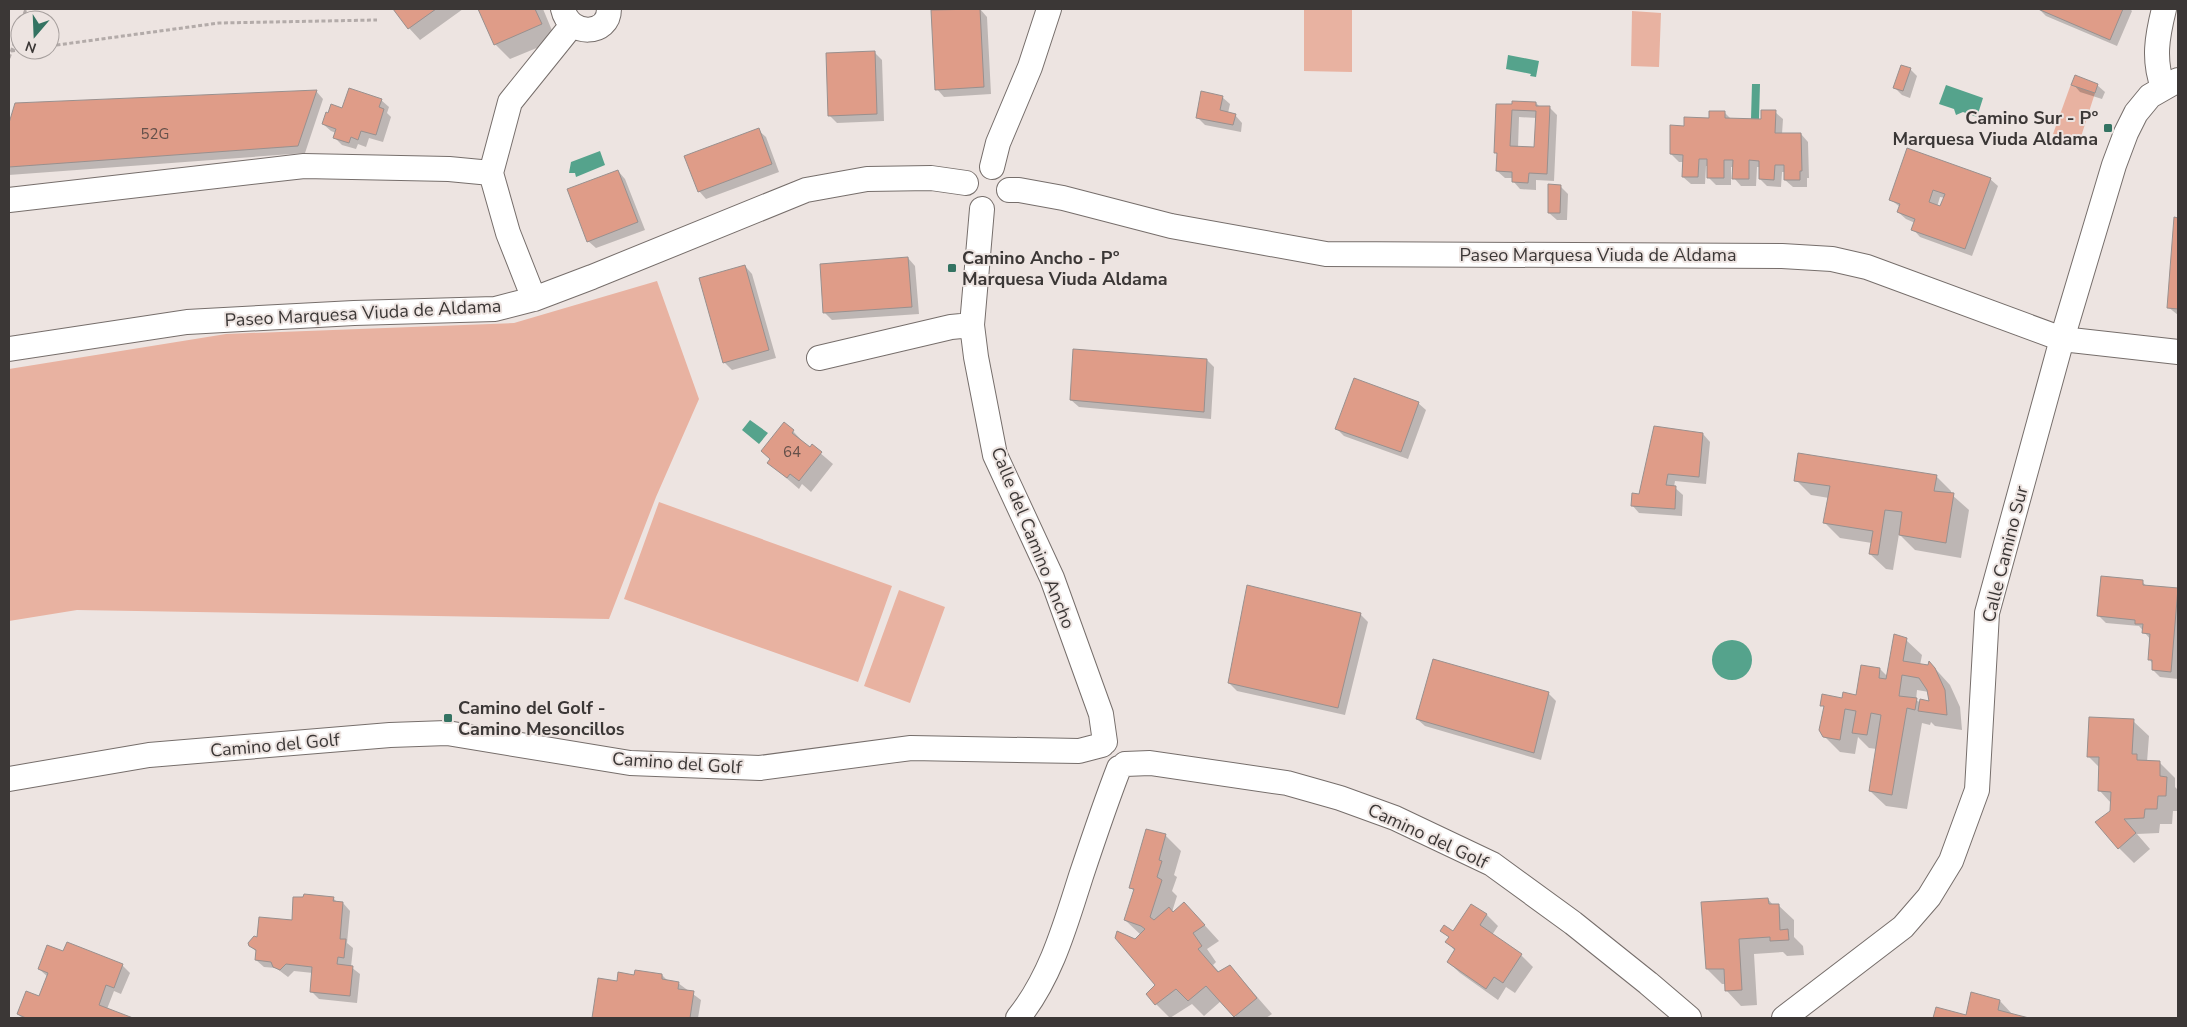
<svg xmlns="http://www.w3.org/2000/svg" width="2187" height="1027" viewBox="0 0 2187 1027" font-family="'Nunito Sans',sans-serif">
	<rect width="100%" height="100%" fill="#ede4e1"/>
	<path fill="#e8b2a1" d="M 1304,9 L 1352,9 L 1352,72 L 1304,71 Z
		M 1632,11 L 1661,13 L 1659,67 L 1631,66 Z
		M 2071,84 L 2095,93 L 2079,143 L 2053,134 Z
		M 657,281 L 699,399 L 656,497 L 609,619 L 77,610 L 9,621 L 9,369 L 226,334 L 514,323 Z
		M 659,502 L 892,586 L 858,682 L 624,599 Z
		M 899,590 L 945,607 L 910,703 L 864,686 Z"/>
	<path fill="#55a38c" d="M 1508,55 L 1539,61 L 1536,77 L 1530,76 L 1531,74 L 1506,69 Z
		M 1752,84 L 1760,84 L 1759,119 L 1751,119 Z
		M 1946,85 L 1983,98 L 1977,117 L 1963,112 L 1956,115 L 1954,109 L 1939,104 Z
		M 600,151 L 605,165 L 576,177 L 575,173 L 569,173 L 571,162 Z
		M 750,420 L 768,433 L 759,444 L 742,430 Z
		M1712 660a20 20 0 1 1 40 0a20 20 0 1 1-40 0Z"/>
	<path fill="#0003" fill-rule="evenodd" d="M 395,9 L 463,9 L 420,40 L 409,28 Z
		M 479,9 L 543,9 L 556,40 L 510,59 L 495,44 Z
		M 980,9 L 987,17 L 991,94 L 944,97 L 937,89 Z
		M 2039,9 L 2130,9 L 2132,11 L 2117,46 L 2046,16 Z
		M 874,52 L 882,60 L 884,121 L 837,123 L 829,115 Z
		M 1910,69 L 1917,76 L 1910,98 L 1902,95 L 1895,88 Z
		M 2073,84 L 2097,85 L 2105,92 L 2102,99 L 2080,92 Z
		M 316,91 L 323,99 L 305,153 L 9,175 L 9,127 L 16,104 Z
		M 1222,97 L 1230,104 L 1228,113 L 1235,115 L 1242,123 L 1241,132 L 1205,125 L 1197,117 Z
		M 381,100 L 389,107 L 387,113 L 391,117 L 383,142 L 369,138 L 366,147 L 358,144 L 356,149 L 342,145 L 334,137 L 336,133 L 331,131 L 323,124 L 343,110 Z
		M 1536,103 L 1540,107 L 1550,108 L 1557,115 L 1554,181 L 1536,180 L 1536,190 L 1520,189 L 1513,181 L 1513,178 L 1505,178 L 1497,171 L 1498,155 L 1495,152 L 1497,105 ZM 1519,117 L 1537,118 L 1535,149 L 1518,148 Z
		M 1775,112 L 1783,119 L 1782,134 L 1801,134 L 1808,142 L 1809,178 L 1807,178 L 1807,187 L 1793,187 L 1785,180 L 1785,172 L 1782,172 L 1781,187 L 1767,186 L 1760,179 L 1760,167 L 1757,167 L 1756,186 L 1741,186 L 1734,178 L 1734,167 L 1731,167 L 1731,185 L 1716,185 L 1708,177 L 1708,166 L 1706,166 L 1705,184 L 1691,184 L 1683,177 L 1684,162 L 1679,162 L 1671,154 L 1685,128 L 1725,113 L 1731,119 L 1762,120 Z
		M 758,130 L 766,137 L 779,172 L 706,199 L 699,191 Z
		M 1908,150 L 1990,179 L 1998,186 L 1972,256 L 1920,237 L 1913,229 L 1915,223 L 1906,219 L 1898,212 L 1900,207 L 1890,199 ZM 1940,197 L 1945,198 L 1941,208 L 1937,207 Z
		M 618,171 L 625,179 L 645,230 L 596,248 L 588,241 Z
		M 1560,186 L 1568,194 L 1567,220 L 1557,220 L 1549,213 Z
		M 2175,219 L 2178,219 L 2178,315 L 2168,307 Z
		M 908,258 L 915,266 L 919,314 L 832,320 L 825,313 Z
		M 745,266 L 752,274 L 776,358 L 732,370 L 724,362 Z
		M 1207,360 L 1214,367 L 1211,419 L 1079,407 L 1071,400 Z
		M 1418,403 L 1426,410 L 1408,459 L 1344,436 L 1337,429 Z
		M 793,431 L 804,443 L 810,448 L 812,446 L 833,464 L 811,492 L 802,484 L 799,489 L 769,463 Z
		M 1703,434 L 1710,442 L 1706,484 L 1675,481 L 1674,487 L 1683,495 L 1682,516 L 1639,513 L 1632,505 L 1639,495 Z
		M 1936,476 L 1951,491 L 1951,494 L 1969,510 L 1961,558 L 1915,550 L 1899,534 L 1893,570 L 1886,569 L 1870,554 L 1872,543 L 1840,538 L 1825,523 L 1829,498 L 1811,495 L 1796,480 Z
		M 2142,582 L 2148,587 L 2178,589 L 2178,679 L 2160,677 L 2153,670 L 2153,664 L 2149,659 L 2151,640 L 2139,626 L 2106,623 L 2099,616 Z
		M 1360,614 L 1368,622 L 1345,715 L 1237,691 L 1229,683 Z
		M 1906,640 L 1922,655 L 1920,665 L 1929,667 L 1930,663 L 1950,685 L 1960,707 L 1962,730 L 1935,726 L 1931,722 L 1930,725 L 1922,723 L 1907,809 L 1886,806 L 1870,791 L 1877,749 L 1869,748 L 1858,737 L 1855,754 L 1840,752 L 1824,736 L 1825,708 L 1822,705 L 1857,696 L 1880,669 L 1888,677 ZM 1917,690 L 1929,692 L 1931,702 L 1921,703 L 1916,700 Z
		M 1548,693 L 1556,701 L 1541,760 L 1425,726 L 1417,719 Z
		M 2133,721 L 2149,736 L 2147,762 L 2159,762 L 2175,778 L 2175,787 L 2178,790 L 2178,811 L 2173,811 L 2172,824 L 2160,824 L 2159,833 L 2137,834 L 2150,849 L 2134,863 L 2119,848 L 2111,811 L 2111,803 L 2100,791 L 2100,768 L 2088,756 Z
		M 1147,830 L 1166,836 L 1181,851 L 1174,875 L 1177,877 L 1172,891 L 1177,896 L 1172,912 L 1199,919 L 1219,941 L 1207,949 L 1216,962 L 1213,965 L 1220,973 L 1230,966 L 1272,1014 L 1266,1018 L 1237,1018 L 1221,1001 L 1204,1016 L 1192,1004 L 1170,1018 L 1156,1004 L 1157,985 L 1135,940 L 1141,935 L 1125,920 L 1135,892 L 1130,887 Z
		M 333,898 L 337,902 L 343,903 L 350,911 L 347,943 L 353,948 L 351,967 L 360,974 L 357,1003 L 319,999 L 311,991 L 313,973 L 294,971 L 288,977 L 276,968 L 264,967 L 256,960 L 257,952 L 250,946 L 259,938 Z
		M 1768,899 L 1773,905 L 1778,905 L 1794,920 L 1794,937 L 1803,946 L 1804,955 L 1787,956 L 1783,952 L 1754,954 L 1757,1005 L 1741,1006 L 1726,990 L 1726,984 L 1722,984 L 1707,969 Z
		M 1472,905 L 1487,915 L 1498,926 L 1492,935 L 1521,955 L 1533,967 L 1515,993 L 1506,987 L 1498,1000 L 1460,973 L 1448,962 L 1455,951 L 1447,942 L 1450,938 L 1442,930 L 1453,933 Z
		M 64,952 L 122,965 L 130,973 L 121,994 L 114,991 L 107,1009 L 130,1018 L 22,1018 L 18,1014 L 39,998 L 48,977 L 39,969 Z
		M 662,975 L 668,981 L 678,983 L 701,1000 L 698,1018 L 593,1018 L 599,980 L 618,983 L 635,976 Z
		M 1972,994 L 2000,1001 L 2014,1016 L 2024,1018 L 1935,1018 L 1937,1008 L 1967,1017 Z"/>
	<path fill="#df9c88" stroke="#99908e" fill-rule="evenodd" d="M 393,9 L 436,9 L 408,29 Z
		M 478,9 L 535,9 L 542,24 L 494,45 Z
		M 980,9 L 984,87 L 935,90 L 931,10 Z
		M 2038,9 L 2123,9 L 2110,40 Z
		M 875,51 L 877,114 L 828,116 L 826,53 Z
		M 1901,65 L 1911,68 L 1903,91 L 1893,88 Z
		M 2075,75 L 2098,84 L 2095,93 L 2071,85 Z
		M 349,88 L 382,99 L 379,107 L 384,109 L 376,135 L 361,131 L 358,140 L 351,137 L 349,143 L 333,138 L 336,129 L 322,124 L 326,112 L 328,113 L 331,104 L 342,108 Z
		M 317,90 L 298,146 L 9,167 L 9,123 L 15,103 Z
		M 1201,91 L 1223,96 L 1220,110 L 1236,114 L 1233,125 L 1196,118 Z
		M 1512,101 L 1536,102 L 1536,106 L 1550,106 L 1547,174 L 1529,173 L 1528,183 L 1512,182 L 1512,172 L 1496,171 L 1497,153 L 1494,153 L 1496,104 L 1512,104 ZM 1512,110 L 1536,111 L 1534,147 L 1510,146 Z
		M 1761,110 L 1776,110 L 1775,133 L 1801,133 L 1802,171 L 1800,171 L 1800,180 L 1784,180 L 1784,165 L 1775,165 L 1774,180 L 1759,179 L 1759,161 L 1749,160 L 1749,179 L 1732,179 L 1733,160 L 1724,160 L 1724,178 L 1707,178 L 1707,159 L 1699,159 L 1698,177 L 1682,177 L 1683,155 L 1670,154 L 1670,125 L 1684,126 L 1684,117 L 1709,118 L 1709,111 L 1725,111 L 1725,118 L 1761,119 Z
		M 759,128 L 772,164 L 698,192 L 684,156 Z
		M 1907,148 L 1991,178 L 1965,249 L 1911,230 L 1915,219 L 1897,212 L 1900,204 L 1889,200 ZM 1933,190 L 1945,194 L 1940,206 L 1929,202 Z
		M 618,170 L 638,222 L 587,242 L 567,189 Z
		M 1548,184 L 1561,185 L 1560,213 L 1548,213 Z
		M 2174,217 L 2178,218 L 2178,309 L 2167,308 Z
		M 908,257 L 912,307 L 823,313 L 820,264 Z
		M 745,265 L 769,350 L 723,363 L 699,278 Z
		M 1073,349 L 1207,359 L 1204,412 L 1070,400 Z
		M 1354,378 L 1419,402 L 1401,452 L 1335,429 Z
		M 784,422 L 794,430 L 792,433 L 810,447 L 812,444 L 822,452 L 799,481 L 790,474 L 787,478 L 767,463 L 770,459 L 761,451 Z
		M 1654,426 L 1703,433 L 1699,477 L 1668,474 L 1666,485 L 1676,486 L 1675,509 L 1631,506 L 1632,493 L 1639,494 Z
		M 1798,453 L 1937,475 L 1934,491 L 1954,493 L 1946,543 L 1899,535 L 1902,512 L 1885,510 L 1878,555 L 1869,554 L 1873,531 L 1823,523 L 1830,486 L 1794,481 Z
		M 2101,576 L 2143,580 L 2143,585 L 2178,588 L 2171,672 L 2152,670 L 2152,660 L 2148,660 L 2150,634 L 2142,633 L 2143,624 L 2135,624 L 2135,620 L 2097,616 Z
		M 1247,585 L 1361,613 L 1338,708 L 1228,683 Z
		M 1894,634 L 1907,638 L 1903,661 L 1928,665 L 1929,661 L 1935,668 L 1945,690 L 1947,715 L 1918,711 L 1920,699 L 1929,701 L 1927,690 L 1919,678 L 1902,675 L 1899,696 L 1917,698 L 1915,710 L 1907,708 L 1892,795 L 1869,791 L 1881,715 L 1871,713 L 1867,735 L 1852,733 L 1856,711 L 1845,709 L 1840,740 L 1823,737 L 1819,730 L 1824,706 L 1820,706 L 1822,694 L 1842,698 L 1843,692 L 1856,695 L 1861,665 L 1880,668 L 1879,678 L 1886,679 Z
		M 1433,659 L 1549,692 L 1534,753 L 1416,719 Z
		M 2089,717 L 2134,719 L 2132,754 L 2137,754 L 2137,760 L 2160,761 L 2160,776 L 2167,777 L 2166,796 L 2158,796 L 2157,809 L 2145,809 L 2144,818 L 2124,819 L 2136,833 L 2118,849 L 2095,822 L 2110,811 L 2111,792 L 2098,791 L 2099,757 L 2087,757 Z
		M 1146,829 L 1166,834 L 1159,860 L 1162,861 L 1157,877 L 1162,880 L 1150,917 L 1154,920 L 1169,907 L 1173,912 L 1184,902 L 1205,925 L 1193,933 L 1202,946 L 1198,949 L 1218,972 L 1230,965 L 1257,998 L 1234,1017 L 1206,986 L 1188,1001 L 1176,989 L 1155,1005 L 1146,994 L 1155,985 L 1115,938 L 1117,931 L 1135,939 L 1145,929 L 1141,926 L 1124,920 L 1134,889 L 1129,888 Z
		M 304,894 L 334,897 L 333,901 L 343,902 L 340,939 L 346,939 L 344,958 L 338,957 L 337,964 L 353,966 L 350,996 L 310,992 L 312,967 L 286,964 L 280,970 L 273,967 L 271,962 L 255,960 L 256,950 L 249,946 L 248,943 L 254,936 L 257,937 L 259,917 L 292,920 L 293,897 L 303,897 Z
		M 1768,898 L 1769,904 L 1779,904 L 1780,930 L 1788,929 L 1789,940 L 1770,941 L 1770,937 L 1739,939 L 1742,990 L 1725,991 L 1724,969 L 1706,969 L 1701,902 Z
		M 1471,904 L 1487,914 L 1480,925 L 1522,954 L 1503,983 L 1494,977 L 1486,989 L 1447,962 L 1455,949 L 1445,942 L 1449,937 L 1440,931 L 1444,925 L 1453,931 Z
		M 67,942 L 123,964 L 114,988 L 106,985 L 99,1005 L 133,1018 L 26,1018 L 17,1014 L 26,991 L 39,996 L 48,973 L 38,969 L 47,945 L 63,951 Z
		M 635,970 L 662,974 L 662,979 L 679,982 L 678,989 L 694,991 L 690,1018 L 592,1018 L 598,978 L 617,981 L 618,972 L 634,975 Z
		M 1971,992 L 2000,1000 L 1998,1010 L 2029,1018 L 1933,1018 L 1936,1007 L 1966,1015 Z"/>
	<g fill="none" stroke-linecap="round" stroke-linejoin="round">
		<defs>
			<path id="minor" d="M 563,9 C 569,37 609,36 609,9
				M 2163,87 C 2153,60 2157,37 2164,9
				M 992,167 L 998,143 L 1030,67 L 1049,9
				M 1009,190 L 1019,190 L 1063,198 L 1171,226 L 1326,254 L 1782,256 L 1832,259 L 1867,267 L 2062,339 L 2178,352
				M 9,200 L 304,166 L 449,169 L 491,173
				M 982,209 L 972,325 L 976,357 L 995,455 L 1052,578 L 1101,714 L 1105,742
				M 534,299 L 508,233 L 491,173 L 510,102 L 572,25
				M 9,349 L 187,322 L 354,313 L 495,309 L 534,299 L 592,277 L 806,190 L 867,179 L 931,178 L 966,183
				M 819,358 L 951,327 L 972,325
				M 1125,764 L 1150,763 L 1287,783 L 1340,798 L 1395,818 L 1492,864 L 1573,923 L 1648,983 L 1689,1018
				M 9,779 L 149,755 L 390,735 L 447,733 L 630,763 L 760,768 L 911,748 L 1079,751 L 1102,745
				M 1018,1018 C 1051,977 1065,926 1081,876 C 1093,840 1105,804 1119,768
				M 1784,1018 L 1903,927 L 1929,897 L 1951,861 L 1977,790 L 1987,613 L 2062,339 L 2114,165 L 2126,133 L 2136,113 L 2150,96 L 2178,80"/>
		</defs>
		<use href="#minor" stroke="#766e6b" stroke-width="26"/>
		<path stroke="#b3aba9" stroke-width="3" stroke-dasharray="4 2.5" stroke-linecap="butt" d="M 22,20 L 26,9
			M 50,46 L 219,23 L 377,20
			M 11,51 L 20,50
			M 9,58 L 20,27"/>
		<use href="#minor" stroke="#fff" stroke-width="24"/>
	</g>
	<g fill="#347362" stroke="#ede4e1" stroke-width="2">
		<rect x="2103" y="123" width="10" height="10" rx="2.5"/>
		<rect x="947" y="263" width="10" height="10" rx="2.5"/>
		<rect x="443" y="713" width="10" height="10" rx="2.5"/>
	</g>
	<g text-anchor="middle" stroke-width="4" stroke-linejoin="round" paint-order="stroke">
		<g font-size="15" fill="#64504a">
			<text x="155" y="139">52G</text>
			<text x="792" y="457">64</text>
		</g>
		<g font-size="18" font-weight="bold" fill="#3b3736" stroke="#ede4e1" text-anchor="start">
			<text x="2098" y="124" text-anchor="end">Camino Sur - Pº<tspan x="2098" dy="21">Marquesa Viuda Aldama</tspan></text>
			<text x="962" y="264">Camino Ancho - Pº<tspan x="962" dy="21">Marquesa Viuda Aldama</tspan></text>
			<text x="458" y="714">Camino del Golf -<tspan x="458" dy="21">Camino Mesoncillos</tspan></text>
		</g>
		<g font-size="18" fill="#3b3736" stroke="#ede4e1">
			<text x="1598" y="261">Paseo Marquesa Viuda de Aldama</text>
			<text transform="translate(363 313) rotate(-3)" y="6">Paseo Marquesa Viuda de Aldama</text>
			<text transform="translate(1033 538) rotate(68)" y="6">Calle del Camino Ancho</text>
			<text transform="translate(2005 554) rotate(-76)" y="6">Calle Camino Sur</text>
			<text transform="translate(275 745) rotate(-5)" y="6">Camino del Golf</text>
			<text transform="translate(677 763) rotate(4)" y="6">Camino del Golf</text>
			<text transform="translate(1428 836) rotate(25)" y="6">Camino del Golf</text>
		</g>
	</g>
	<rect width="2187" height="1027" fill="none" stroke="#3b3736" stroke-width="20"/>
	<g transform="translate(35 35) rotate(199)"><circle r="24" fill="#ede4e1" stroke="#a69f9d"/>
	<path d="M0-4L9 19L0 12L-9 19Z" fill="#347362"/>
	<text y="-8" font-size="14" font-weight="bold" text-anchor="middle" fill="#3b3736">N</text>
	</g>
</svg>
